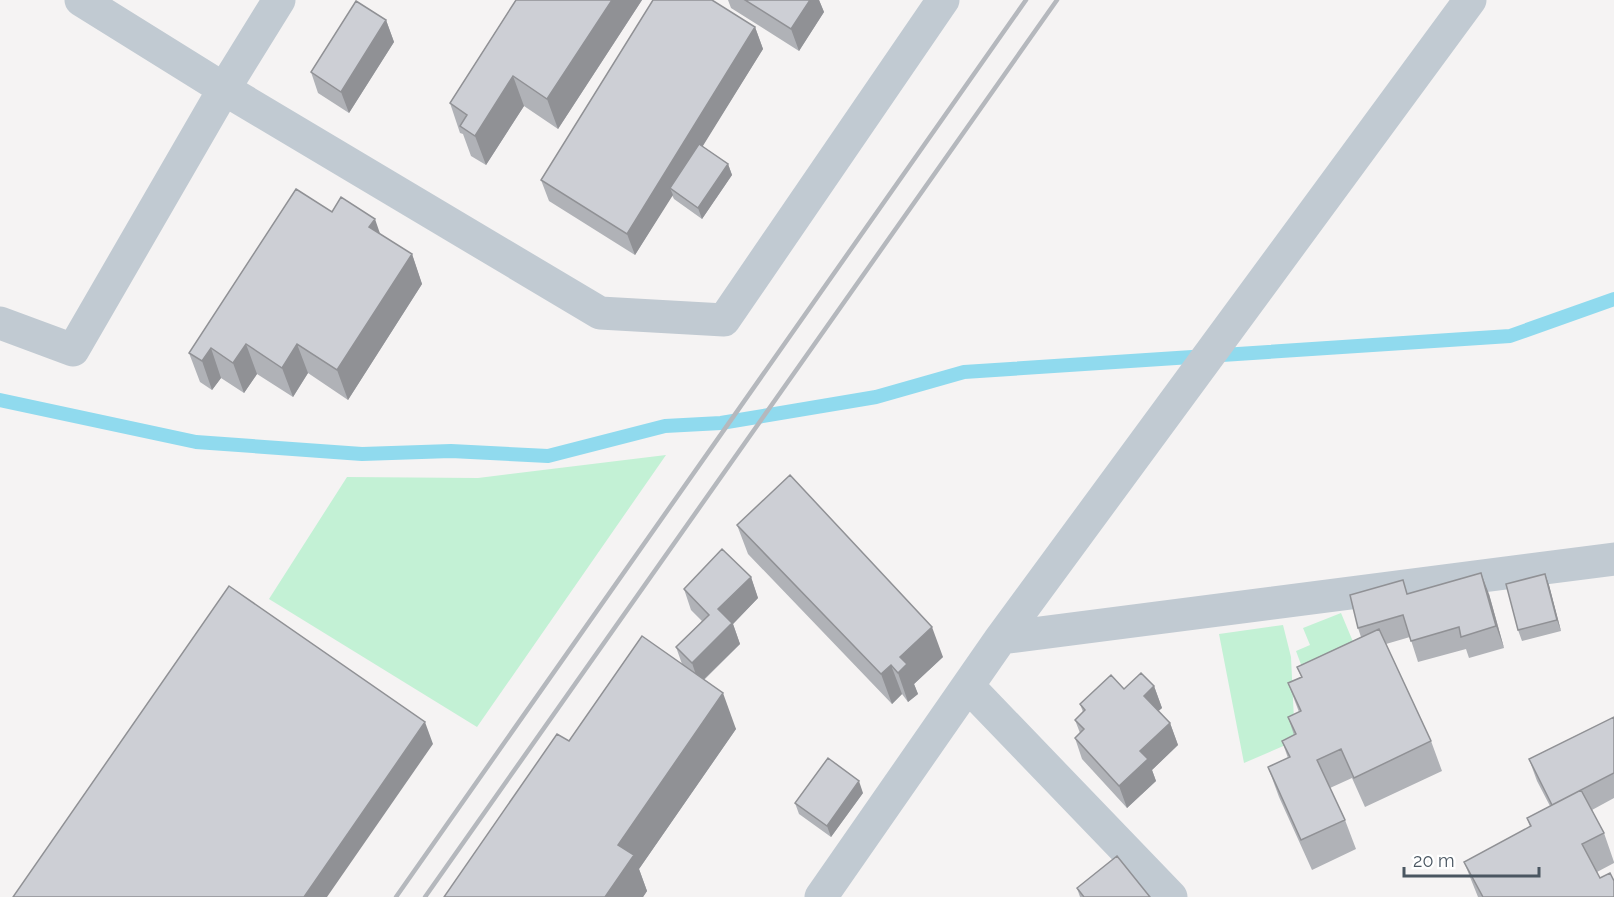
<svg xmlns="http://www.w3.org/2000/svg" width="1614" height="897" viewBox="0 0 1614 897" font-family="Raleway,sans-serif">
	<rect width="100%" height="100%" fill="#f5f3f3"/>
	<path fill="#c3f1d5" d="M 666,455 L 477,727 L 269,599 L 347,477 L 478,478 Z
		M 1341,613 L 1359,656 L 1310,689 L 1296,651 L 1310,645 L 1303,628 Z
		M 1283,625 L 1291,657 L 1295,741 L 1244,763 L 1219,634 Z"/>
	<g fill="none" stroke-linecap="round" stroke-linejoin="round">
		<path stroke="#90daee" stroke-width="14" d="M 0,400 L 196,442 L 362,454 L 451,451 L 548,456 L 665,426 L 721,423 L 876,397 L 964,372 L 1510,336 L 1614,299"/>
		<path stroke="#c1cad2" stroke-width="33" d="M 81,0 L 224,89 L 600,313 L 724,320 L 943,0
			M 0,323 L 73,350 L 224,89 L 279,0
			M 1001,638 L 1614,559
			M 968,686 L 1171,897
			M 821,897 L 1001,638 L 1470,0"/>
		<path stroke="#b5b8bd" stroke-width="4.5" d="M 396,897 L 1026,0
			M 425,897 L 1057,0"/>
	</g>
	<path fill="#b0b2b7" d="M 516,0 L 642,0 L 558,129 L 524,106 L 486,165 L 471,156 L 463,134 L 460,133 L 450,103 Z
		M 728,0 L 819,0 L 824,12 L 799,51 L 731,8 Z
		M 386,20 L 394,42 L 349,113 L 318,93 L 311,72 Z
		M 755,27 L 763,49 L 702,146 L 728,164 L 732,175 L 702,219 L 674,199 L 672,195 L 635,255 L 549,201 L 541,180 Z
		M 380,234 L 412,254 L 422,284 L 348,400 L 308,373 L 293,397 L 257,374 L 244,393 L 221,378 L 212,390 L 200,382 L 189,353 Z
		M 737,525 L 943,657 L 914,684 L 918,694 L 908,702 L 902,694 L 892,704 L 748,554 Z
		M 1545,574 L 1549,585 L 1561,631 L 1522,641 L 1518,630 Z
		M 751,577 L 758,598 L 733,624 L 740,644 L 704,680 L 736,729 L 639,869 L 647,891 L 643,897 L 444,897 L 569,741 L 682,664 L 676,647 L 702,621 L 691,610 L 684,589 Z
		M 1408,593 L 1489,594 L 1504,648 L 1469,658 L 1466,649 L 1418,662 L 1410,637 L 1386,644 L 1431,741 L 1442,771 L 1365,807 L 1352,778 L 1330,788 L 1345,820 L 1356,849 L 1312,870 L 1279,797 L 1268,767 L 1288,758 L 1282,741 L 1294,735 L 1288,717 L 1299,712 L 1288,683 L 1301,677 L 1297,667 L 1361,637 L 1358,628 Z
		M 1154,686 L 1162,708 L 1158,711 L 1170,723 L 1178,745 L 1152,770 L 1156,781 L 1127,808 L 1082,759 L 1075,738 L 1080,733 L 1075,720 L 1083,712 L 1080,704 L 1124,689 Z
		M 1614,717 L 1614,798 L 1592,810 L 1604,833 L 1614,862 L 1614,863 L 1597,872 L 1600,878 L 1614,897 L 1478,897 L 1464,862 L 1530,827 L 1527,818 L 1550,806 L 1537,781 L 1529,759 Z
		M 863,793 L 831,837 L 799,814 L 795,803 Z
		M 1077,888 L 1150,897 L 1080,897 Z"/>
	<path fill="#909195" d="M 612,0 L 642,0 L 558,129 L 547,99 Z
		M 810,0 L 819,0 L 824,12 L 799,51 L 791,29 Z
		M 386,20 L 394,42 L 349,113 L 341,92 Z
		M 755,27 L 763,49 L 675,191 L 670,188 L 673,195 L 635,255 L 627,234 Z
		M 513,76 L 524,106 L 486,165 L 475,136 Z
		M 728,164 L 732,175 L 702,219 L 698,208 Z
		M 375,219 L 385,248 L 369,227 Z
		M 412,254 L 422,284 L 348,400 L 337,370 Z
		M 246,344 L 257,374 L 244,393 L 233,363 Z
		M 297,344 L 308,373 L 293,397 L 282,368 Z
		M 211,348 L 221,378 L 212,390 L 202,361 Z
		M 1481,573 L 1489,594 L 1504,648 L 1496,626 Z
		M 1545,574 L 1549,585 L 1561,631 L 1557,620 Z
		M 751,577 L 758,598 L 733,624 L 740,644 L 699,684 L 692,663 L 718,609 Z
		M 932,627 L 943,657 L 914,684 L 918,694 L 908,702 L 898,673 L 900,657 Z
		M 891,665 L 902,694 L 892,704 L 881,674 Z
		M 1154,686 L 1162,708 L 1152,717 L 1144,696 Z
		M 723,693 L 736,729 L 639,869 L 647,891 L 643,897 L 605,897 L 618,845 Z
		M 425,722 L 433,744 L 327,897 L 304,897 Z
		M 1170,723 L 1178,745 L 1152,770 L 1156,781 L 1127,808 L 1119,786 L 1140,751 Z
		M 859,781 L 863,793 L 831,837 L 827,826 Z"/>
	<path fill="#cdcfd5" stroke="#909195" stroke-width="1.5" d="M 516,0 L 612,0 L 547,99 L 513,76 L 475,136 L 460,126 L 467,115 L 450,103 Z
		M 653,0 L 712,0 L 755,27 L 627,234 L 541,180 Z
		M 745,0 L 810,0 L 791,29 Z
		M 356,1 L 386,20 L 341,92 L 311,72 Z
		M 699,144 L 728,164 L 698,208 L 670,188 Z
		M 296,189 L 332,212 L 341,197 L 375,219 L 369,227 L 412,254 L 337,370 L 297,344 L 282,368 L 246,344 L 233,363 L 211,348 L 202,361 L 189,353 Z
		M 790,475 L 932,627 L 900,657 L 907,664 L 898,673 L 891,665 L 881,674 L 737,525 Z
		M 722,549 L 751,577 L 718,609 L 732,623 L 692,663 L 676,647 L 709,615 L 684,589 Z
		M 1481,573 L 1496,626 L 1461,637 L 1459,627 L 1411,641 L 1403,615 L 1358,628 L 1350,595 L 1403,580 L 1407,594 Z
		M 1545,574 L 1557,620 L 1518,630 L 1506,584 Z
		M 229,586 L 425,722 L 304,897 L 13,897 Z
		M 1379,629 L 1431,741 L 1354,778 L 1341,749 L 1317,760 L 1345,820 L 1301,840 L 1268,767 L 1290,757 L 1282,741 L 1296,734 L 1288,717 L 1301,711 L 1288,683 L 1302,677 L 1297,667 Z
		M 642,636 L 723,693 L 618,845 L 634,855 L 605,897 L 444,897 L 557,734 L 569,741 Z
		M 1141,673 L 1154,686 L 1144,696 L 1170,723 L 1140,751 L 1148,759 L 1119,786 L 1075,738 L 1084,729 L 1075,720 L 1085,710 L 1080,704 L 1111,675 L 1124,689 Z
		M 1614,717 L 1614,773 L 1552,805 L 1529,759 Z
		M 828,758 L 859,781 L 827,826 L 795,803 Z
		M 1581,790 L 1604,833 L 1582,844 L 1600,878 L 1610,873 L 1614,881 L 1614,897 L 1483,897 L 1464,862 L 1531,826 L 1527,818 Z
		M 1117,856 L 1150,897 L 1084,897 L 1077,888 Z"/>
	<path d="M1404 867v9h135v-9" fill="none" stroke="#4a5661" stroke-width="3"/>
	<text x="1413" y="867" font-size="18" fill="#4a5661" stroke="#ffffff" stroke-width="4.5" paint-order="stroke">20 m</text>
</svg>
